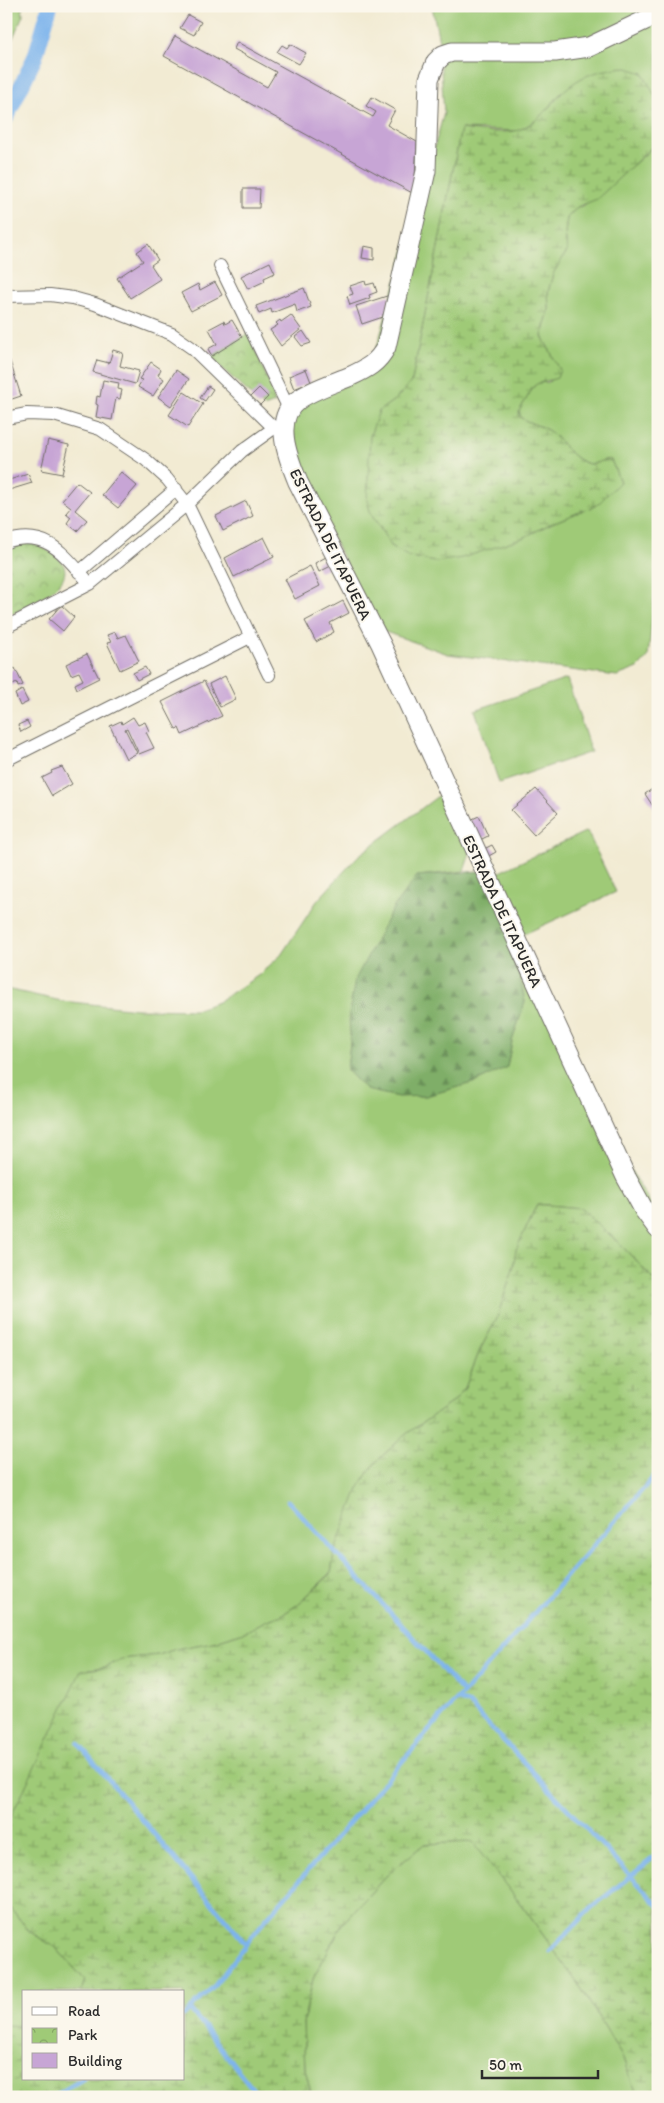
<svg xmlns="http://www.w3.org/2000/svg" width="664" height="2103" viewBox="0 0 664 2103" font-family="Itim,sans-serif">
	<defs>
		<pattern id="forest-firs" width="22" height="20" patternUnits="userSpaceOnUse" patternTransform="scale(1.25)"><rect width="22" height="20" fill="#7fae68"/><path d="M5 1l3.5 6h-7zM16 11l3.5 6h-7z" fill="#688e56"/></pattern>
		<pattern id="wetland-marsh" width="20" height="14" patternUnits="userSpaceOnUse" patternTransform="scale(1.25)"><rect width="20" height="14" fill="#9fca77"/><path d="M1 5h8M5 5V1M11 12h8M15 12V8" fill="none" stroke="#82a462"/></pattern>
		<pattern id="park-crowns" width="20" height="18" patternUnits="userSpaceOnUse" patternTransform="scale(1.25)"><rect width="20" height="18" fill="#9fca77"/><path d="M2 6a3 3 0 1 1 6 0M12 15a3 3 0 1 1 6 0" fill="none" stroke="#82a462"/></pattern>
	</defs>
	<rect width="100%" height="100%" fill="#fbf7ec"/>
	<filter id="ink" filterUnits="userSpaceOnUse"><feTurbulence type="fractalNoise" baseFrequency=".02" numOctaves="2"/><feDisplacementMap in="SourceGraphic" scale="10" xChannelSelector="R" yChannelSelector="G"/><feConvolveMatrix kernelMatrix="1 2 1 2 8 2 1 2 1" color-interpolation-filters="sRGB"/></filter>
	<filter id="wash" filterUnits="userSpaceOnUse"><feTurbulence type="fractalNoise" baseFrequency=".0096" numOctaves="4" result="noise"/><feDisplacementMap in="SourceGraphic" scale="20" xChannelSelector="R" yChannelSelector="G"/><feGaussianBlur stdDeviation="1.12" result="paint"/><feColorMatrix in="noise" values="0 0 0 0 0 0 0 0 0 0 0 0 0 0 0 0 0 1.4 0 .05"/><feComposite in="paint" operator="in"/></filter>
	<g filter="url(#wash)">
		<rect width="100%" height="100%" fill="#f2ebd3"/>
		<path fill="#9fca77" stroke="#657a51" d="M 6,6 L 22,6 L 23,15 L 6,54 Z
			M 432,6 L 658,6 L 658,112 L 656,98 L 563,91 L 537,120 L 518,131 L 461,129 L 412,381 L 397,398 L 379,411 L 371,514 L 392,547 L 522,538 L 552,523 L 597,505 L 620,482 L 611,460 C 602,458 597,465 589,464 C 571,460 563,441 549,431 C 540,425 530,424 521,418 L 519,411 L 534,386 L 537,383 L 549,382 L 560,370 L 542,336 L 549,309 L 548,292 L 553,273 L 567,251 L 565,233 L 567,218 L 577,207 L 583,206 L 612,184 L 652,148 L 658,125 L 658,583 L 654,599 L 648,657 L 638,668 L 617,676 L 448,654 L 377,629 L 301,471 L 292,439 L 292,424 L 305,400 L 370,371 L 444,113 L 439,41 Z
			M 567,679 L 591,752 L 499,783 L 475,710 Z
			M 442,793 L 470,853 L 464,871 L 417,876 L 350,1043 L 347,1070 L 507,1067 L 512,1041 L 525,1002 L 519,972 L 527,968 L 621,1154 L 658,1216 L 658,1284 L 619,1243 L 580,1208 L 537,1204 L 516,1250 L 513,1269 L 497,1318 L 480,1350 L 465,1388 L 454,1401 L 405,1435 L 378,1460 L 367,1474 L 334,1554 L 331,1573 L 297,1605 L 282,1615 L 265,1621 L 247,1631 L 213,1642 L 176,1649 L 159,1655 L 122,1659 L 106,1667 L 89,1669 L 6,1827 L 6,989 L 62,1001 L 137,1009 L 195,1010 L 218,1002 L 259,975 L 281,955 L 317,901 L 358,856 Z
			M 587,831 L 616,892 L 522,935 L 493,875 Z
			M 473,1842 L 526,1911 L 581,1988 L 623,2058 L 637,2097 L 312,2097 L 305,2069 L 303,2023 L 313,1979 L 342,1924 L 386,1876 L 424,1844 Z
			M 6,1902 L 29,1931 L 56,1948 L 85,1980 L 81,1992 L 24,1992 L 24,2026 L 22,2027 L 6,2025 Z"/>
		<path fill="url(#forest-firs)" stroke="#556c4a" d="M 479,871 L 530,965 L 519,972 L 525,1002 L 512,1041 L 507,1067 L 476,1082 L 426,1096 L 398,1097 L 366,1090 L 347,1070 L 350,1043 L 349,1013 L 355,980 L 393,908 L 417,876 Z"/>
		<path fill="url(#wetland-marsh)" stroke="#657a51" d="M 624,67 L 643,73 L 656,98 L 658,125 L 652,147 L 597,199 L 577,207 L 567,218 L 565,233 L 567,251 L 553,274 L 548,292 L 549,309 L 542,336 L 560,370 L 557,378 C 549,381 540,381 534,386 L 519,411 L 521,418 C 530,424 540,425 549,431 C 563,441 571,460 589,464 C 597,465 602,458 611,460 L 620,482 L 597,505 L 552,523 L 522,538 L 462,558 L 435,562 L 409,557 L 392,547 L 371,514 L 367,501 L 370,436 L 379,411 L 397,398 L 412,381 L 461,129 C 474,131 507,134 519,130 C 537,124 549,106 562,93 C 579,75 600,70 624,67 Z
			M 537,1204 L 580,1208 L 619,1243 L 658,1284 L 658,1809 L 656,1813 L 658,1814 L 658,2097 L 637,2097 L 623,2058 L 581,1988 L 526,1911 L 472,1842 L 424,1844 L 386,1876 L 342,1924 L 313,1979 L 303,2023 L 305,2069 L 312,2097 L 6,2097 L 6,2025 L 24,2026 L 24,2079 L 184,2079 L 184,1992 L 81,1992 L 85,1980 L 56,1948 L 29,1931 L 6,1902 L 6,1827 L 81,1671 L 106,1667 L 122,1659 L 159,1655 L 176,1649 L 213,1642 L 247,1631 L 265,1621 L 282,1615 L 297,1605 L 331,1574 L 334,1554 L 346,1520 L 358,1489 L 367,1474 L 378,1460 L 405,1435 L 454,1401 L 465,1388 L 480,1350 L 497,1318 L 513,1269 L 516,1250 Z"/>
		<path fill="url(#park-crowns)" stroke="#657a51" d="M 249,333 L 273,393 L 275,403 L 264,407 L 210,357 Z
			M 29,542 C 104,570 44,598 6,617 L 6,548 Z"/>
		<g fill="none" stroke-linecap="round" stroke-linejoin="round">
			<path stroke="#7db4ec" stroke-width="4.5" d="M 288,1501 L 464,1693
				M 458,1700 L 468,1703 L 658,1905
				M 78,1743 L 246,1944
				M 550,1951 L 591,1908 L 658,1854
				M 190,2009 L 259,2097
				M 184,2015 L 215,1985 L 261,1925 L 445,1712 L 464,1693 L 658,1472
				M 52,2097 L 83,2079"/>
			<path stroke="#7db4ec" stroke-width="16" d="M 6,118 L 35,57 L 50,6"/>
		</g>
		<g id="blocks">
			<path fill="#c7a5d5" d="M 188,15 L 201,22 L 194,35 L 180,28 Z
				M 175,36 L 267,87 L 276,72 L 234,49 L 237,42 L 373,117 L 376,112 L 366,106 L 372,97 L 395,110 L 387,125 L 417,142 L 414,194 L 164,56 Z
				M 290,44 L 306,53 L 299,64 L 277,52 L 282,45 L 287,48 Z
				M 243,189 L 260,189 L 259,208 L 243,208 Z
				M 148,244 L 158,260 L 151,265 L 160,279 L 130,298 L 117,278 L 143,261 L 137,252 Z
				M 364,246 L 374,248 L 374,260 L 362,258 Z
				M 270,262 L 275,273 L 264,278 L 265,281 L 248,289 L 241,276 Z
				M 365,281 L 366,285 L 374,283 L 377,292 L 369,295 L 370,298 L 350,305 L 347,296 L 353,294 L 350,286 Z
				M 215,282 L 222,295 L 191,311 L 181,293 L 198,284 L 200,290 Z
				M 304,288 L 311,307 L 297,312 L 295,304 L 272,313 L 271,309 L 259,314 L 256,306 Z
				M 390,295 L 387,313 L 383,314 L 383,317 L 362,324 L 356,306 Z
				M 291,315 L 301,329 L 281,346 L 270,330 L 278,325 L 276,323 L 280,320 L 281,322 Z
				M 232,320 L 242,337 L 212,356 L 208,349 L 217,344 L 209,329 L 224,321 L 225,324 Z
				M 303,331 L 311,343 L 302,346 L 295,337 Z
				M 113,350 L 123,353 L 120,366 L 139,371 L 135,384 L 93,372 L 97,360 L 109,363 Z
				M 9,358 L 21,396 L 6,401 L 6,359 Z
				M 151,362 L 161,369 L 158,375 L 164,379 L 153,396 L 138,387 L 142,380 L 139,379 Z
				M 306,369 L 311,382 L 294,389 L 289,376 Z
				M 176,370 L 189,379 L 171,406 L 158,397 Z
				M 103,380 L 119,383 L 118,389 L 122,390 L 120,399 L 116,398 L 112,420 L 96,417 L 98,405 L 96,404 L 97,396 L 100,397 Z
				M 208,386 L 213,389 L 205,401 L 200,398 Z
				M 259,388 L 268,397 L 259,406 L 250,397 Z
				M 184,392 L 203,404 L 188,427 L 169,415 Z
				M 48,440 L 69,445 L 62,474 L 41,470 Z
				M 121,472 L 137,486 L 118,508 L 102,495 Z
				M 28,474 L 32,483 L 9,490 L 6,481 Z
				M 77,482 L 90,492 L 75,510 L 87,520 L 77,531 L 67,523 L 71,517 L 66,513 L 71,507 L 62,500 Z
				M 246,501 L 253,516 L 223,531 L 216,516 Z
				M 264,537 L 274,557 L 234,577 L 225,558 Z
				M 326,557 L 331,566 L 319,572 L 315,563 Z
				M 310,566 L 320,586 L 295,599 L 285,579 Z
				M 343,601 L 349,613 L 330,623 L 334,632 L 316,642 L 305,621 Z
				M 61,605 L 74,617 L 63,631 L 49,619 Z
				M 115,632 L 118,638 L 126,635 L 139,661 L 120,670 L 107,643 L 111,642 L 107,635 Z
				M 87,654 L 99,678 L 77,689 L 75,684 L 83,680 L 79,672 L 71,675 L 66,664 Z
				M 145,667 L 149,674 L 137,680 L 133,673 Z
				M 15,668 L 23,685 L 18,687 L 17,683 L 6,688 L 6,673 Z
				M 225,676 L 236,699 L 220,707 L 209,684 Z
				M 204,681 L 222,716 L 182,735 L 179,728 L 176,729 L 162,702 Z
				M 22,690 L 28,702 L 20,706 L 15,694 Z
				M 133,717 L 138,725 L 145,722 L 149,731 L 146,732 L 154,748 L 139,754 L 127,728 L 125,729 L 137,753 L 126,759 L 110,726 L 121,721 L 122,724 Z
				M 27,721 L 30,727 L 21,732 L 18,725 Z
				M 62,767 L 72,784 L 52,796 L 42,778 L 52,773 L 51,771 Z
				M 658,785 L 658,814 L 645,794 Z
				M 536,789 L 558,813 L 534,835 L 511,810 Z
				M 479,816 L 488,836 L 478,841 L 468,821 Z
				M 492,845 L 496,852 L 485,858 L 482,850 Z"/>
		</g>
	</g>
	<g filter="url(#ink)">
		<use href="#blocks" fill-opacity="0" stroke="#716e66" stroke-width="1"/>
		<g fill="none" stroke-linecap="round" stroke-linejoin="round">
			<defs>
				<path id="street" d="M 220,266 L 289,409
					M 6,296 L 50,295 L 73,298 L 95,304 L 172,334 L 192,348 L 274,428
					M 6,418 L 27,414 L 54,415 L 100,429 L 146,460 L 167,479 L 187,504 L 269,675
					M 6,542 C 45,529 62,552 85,578
					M 79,572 L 176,489
					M 6,627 L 90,584 L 187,504 L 242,451 L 274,428 L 284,426
					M 6,760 L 250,637"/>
				<path id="secondary" d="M 658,14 L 589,47 L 555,52 L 452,52 L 443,55 L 436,62 L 429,79 L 426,171 L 386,347 C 378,363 366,369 351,376 C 334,383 313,389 298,400 C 272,419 288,458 298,482 L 381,644 L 626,1177 L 644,1210 L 658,1229"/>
			</defs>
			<use href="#street" stroke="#716e66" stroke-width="14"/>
			<use href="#secondary" stroke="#716e66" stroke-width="21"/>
			<use href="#street" stroke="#fff" stroke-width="12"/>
			<use href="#secondary" stroke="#fff" stroke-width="19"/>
		</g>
	</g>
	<g text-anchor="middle" stroke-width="4" stroke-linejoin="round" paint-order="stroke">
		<g font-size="16" fill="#2b2b2b" stroke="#fbf7ec">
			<text transform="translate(331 544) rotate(64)" y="6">ESTRADA DE ITAPUERA</text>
			<text transform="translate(503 911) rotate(65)" y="6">ESTRADA DE ITAPUERA</text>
		</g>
	</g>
	<rect width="664" height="2103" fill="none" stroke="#fbf7ec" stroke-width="25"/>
	<rect x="22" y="1990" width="162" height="90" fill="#fbf7ec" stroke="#a8a59f"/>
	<rect x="32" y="2007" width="25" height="8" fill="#ffffff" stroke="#a8a59f"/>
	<text x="68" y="2016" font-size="15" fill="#2b2b2b">Road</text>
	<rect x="32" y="2028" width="25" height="15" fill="url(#park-crowns)" stroke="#a8a59f"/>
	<text x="68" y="2040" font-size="15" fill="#2b2b2b">Park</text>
	<rect x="32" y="2053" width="25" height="15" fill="#c7a5d5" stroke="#a8a59f"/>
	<text x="68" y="2066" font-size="15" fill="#2b2b2b">Building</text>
	<path d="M482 2070v8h116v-8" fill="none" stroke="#2b2b2b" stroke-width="2.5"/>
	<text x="489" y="2070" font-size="15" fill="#2b2b2b" stroke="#fbf7ec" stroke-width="4" paint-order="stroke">50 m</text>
</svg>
